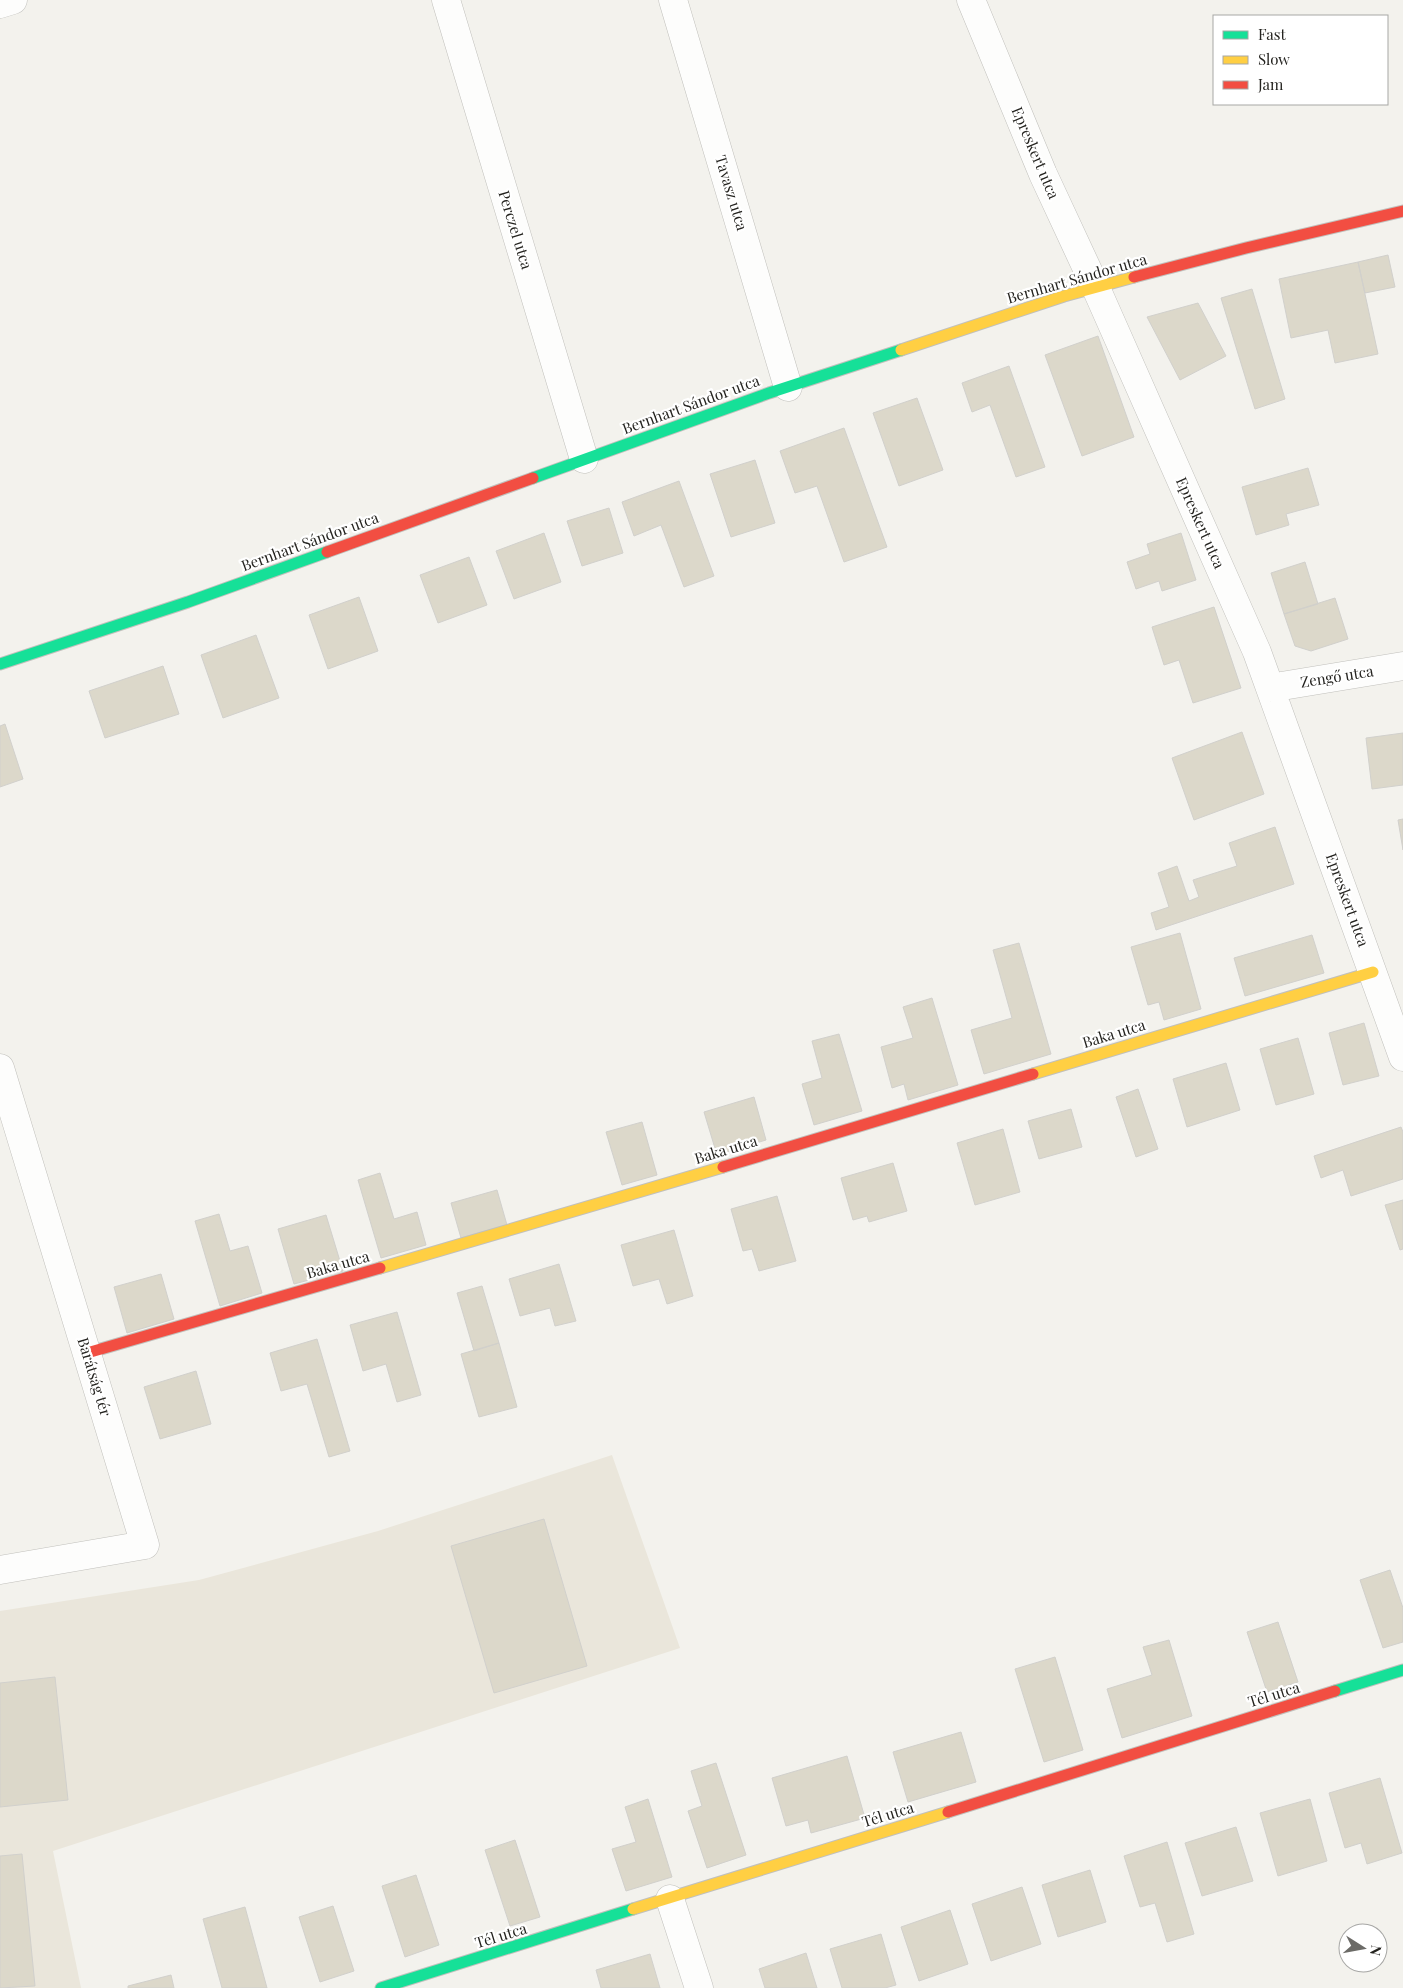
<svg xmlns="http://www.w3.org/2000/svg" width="1403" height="1988" viewBox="0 0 1403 1988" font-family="'Playfair Display',serif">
	<rect width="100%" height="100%" fill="#f3f2ed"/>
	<path fill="#eae6db" d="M 612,1455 L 680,1648 L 53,1851 L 81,1988 L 0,1988 L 0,1611 L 199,1580 L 378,1531 Z"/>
	<path fill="#dcd8ca" stroke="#d1d0cc" d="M 1388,255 L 1395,287 L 1365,293 L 1358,262 Z
		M 1358,262 L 1378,354 L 1335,363 L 1328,330 L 1291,338 L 1279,279 Z
		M 1252,289 L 1285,399 L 1255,409 L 1221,298 Z
		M 1198,303 L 1226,356 L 1180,380 L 1147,317 Z
		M 1098,336 L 1134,437 L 1082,456 L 1045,355 Z
		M 1009,366 L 1045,467 L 1016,477 L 990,405 L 972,412 L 962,383 Z
		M 917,398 L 943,470 L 899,486 L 873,413 Z
		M 844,428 L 887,547 L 844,562 L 817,486 L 795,493 L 780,451 Z
		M 755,460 L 775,523 L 731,537 L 710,474 Z
		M 1308,468 L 1319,505 L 1286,514 L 1289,525 L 1256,535 L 1242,487 Z
		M 679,481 L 714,576 L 684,587 L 661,525 L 634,536 L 622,502 Z
		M 609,508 L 623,553 L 582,566 L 567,521 Z
		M 544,533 L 561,582 L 514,599 L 496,551 Z
		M 1181,533 L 1196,580 L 1162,591 L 1159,581 L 1136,589 L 1127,562 L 1150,554 L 1147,544 Z
		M 469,557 L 487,605 L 438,623 L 420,575 Z
		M 1305,562 L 1318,604 L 1284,614 L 1271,573 Z
		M 359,597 L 378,651 L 328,669 L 309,615 Z
		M 1335,598 L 1348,639 L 1311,651 L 1295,646 L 1284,614 Z
		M 1214,607 L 1241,688 L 1193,703 L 1179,660 L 1164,665 L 1152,627 Z
		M 256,635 L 279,698 L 223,718 L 201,655 Z
		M 163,666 L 179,714 L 105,738 L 89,691 Z
		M 5,724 L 23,779 L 0,787 L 0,726 Z
		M 1242,732 L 1264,794 L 1194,820 L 1172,758 Z
		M 1403,733 L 1403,785 L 1372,789 L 1366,738 Z
		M 1403,819 L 1403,850 L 1398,820 Z
		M 1275,827 L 1294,884 L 1156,930 L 1151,913 L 1169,907 L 1158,873 L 1177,866 L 1189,901 L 1199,897 L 1193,880 L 1237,866 L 1229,843 Z
		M 1180,933 L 1201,1009 L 1164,1020 L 1159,1002 L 1148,1005 L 1131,947 Z
		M 1312,935 L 1324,973 L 1245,996 L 1234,958 Z
		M 1019,943 L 1051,1054 L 984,1074 L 971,1030 L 1012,1018 L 993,950 Z
		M 932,998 L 958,1085 L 908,1100 L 904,1084 L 892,1088 L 881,1047 L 913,1038 L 903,1007 Z
		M 1364,1023 L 1379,1076 L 1343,1085 L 1329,1033 Z
		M 839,1034 L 862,1111 L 814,1125 L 802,1084 L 822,1078 L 812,1041 Z
		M 1298,1038 L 1314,1094 L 1276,1105 L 1260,1049 Z
		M 1226,1063 L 1240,1110 L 1187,1127 L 1173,1079 Z
		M 1138,1089 L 1158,1149 L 1136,1157 L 1116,1097 Z
		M 754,1097 L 766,1140 L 717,1155 L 704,1112 Z
		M 1071,1109 L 1082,1147 L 1039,1159 L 1028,1121 Z
		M 642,1122 L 657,1175 L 622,1185 L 606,1132 Z
		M 1401,1127 L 1403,1132 L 1403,1179 L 1351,1196 L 1343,1170 L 1321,1178 L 1314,1156 Z
		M 1003,1129 L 1020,1192 L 975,1205 L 957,1143 Z
		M 893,1163 L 907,1211 L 869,1222 L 867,1216 L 853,1220 L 841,1178 Z
		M 380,1173 L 394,1219 L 417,1212 L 426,1245 L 381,1258 L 358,1180 Z
		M 497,1190 L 507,1225 L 461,1238 L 451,1203 Z
		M 777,1196 L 796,1261 L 759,1271 L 752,1249 L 743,1251 L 731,1209 Z
		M 1403,1200 L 1403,1249 L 1400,1250 L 1385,1205 Z
		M 219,1214 L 230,1251 L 248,1246 L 262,1293 L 220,1306 L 195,1221 Z
		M 326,1215 L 343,1271 L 294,1284 L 278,1229 Z
		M 674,1230 L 693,1296 L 667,1304 L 659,1279 L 633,1286 L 621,1245 Z
		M 559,1264 L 576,1321 L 555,1326 L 550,1308 L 520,1316 L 509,1279 Z
		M 161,1274 L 174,1319 L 127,1333 L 114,1287 Z
		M 482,1286 L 499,1343 L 474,1351 L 457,1293 Z
		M 397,1312 L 421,1395 L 397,1402 L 386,1364 L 363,1371 L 350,1325 Z
		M 317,1339 L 350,1451 L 329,1457 L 307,1384 L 281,1391 L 270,1353 Z
		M 499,1343 L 517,1407 L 479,1417 L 461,1354 Z
		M 196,1371 L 211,1424 L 160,1439 L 144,1387 Z
		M 544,1519 L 587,1666 L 494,1693 L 451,1546 Z
		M 1390,1570 L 1403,1608 L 1403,1642 L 1383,1648 L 1360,1580 Z
		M 1278,1622 L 1298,1682 L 1267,1692 L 1247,1632 Z
		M 1169,1640 L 1192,1716 L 1122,1738 L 1107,1689 L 1152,1675 L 1143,1647 Z
		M 1055,1657 L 1083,1750 L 1044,1762 L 1015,1669 Z
		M 55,1677 L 68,1800 L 0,1807 L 0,1683 Z
		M 961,1732 L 976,1782 L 908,1802 L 893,1752 Z
		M 847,1756 L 865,1818 L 811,1833 L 808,1820 L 786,1826 L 772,1778 Z
		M 716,1763 L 746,1855 L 707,1868 L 688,1811 L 702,1806 L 691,1771 Z
		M 1380,1778 L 1402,1853 L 1367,1864 L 1361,1843 L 1345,1848 L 1329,1793 Z
		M 648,1799 L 672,1877 L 626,1891 L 612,1849 L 636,1842 L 625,1807 Z
		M 1310,1799 L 1327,1861 L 1278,1876 L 1260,1813 Z
		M 1236,1827 L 1253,1881 L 1202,1896 L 1185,1843 Z
		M 515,1840 L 540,1917 L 510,1926 L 485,1850 Z
		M 1167,1842 L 1194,1934 L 1167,1942 L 1155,1903 L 1140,1907 L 1124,1856 Z
		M 22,1854 L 35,1986 L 0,1988 L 0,1856 Z
		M 1090,1870 L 1106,1922 L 1058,1937 L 1042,1885 Z
		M 416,1875 L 439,1945 L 405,1957 L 382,1886 Z
		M 1022,1887 L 1041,1944 L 991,1961 L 972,1904 Z
		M 333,1906 L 354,1971 L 320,1982 L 299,1917 Z
		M 245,1907 L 267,1988 L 222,1988 L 203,1919 Z
		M 950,1910 L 968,1964 L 919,1981 L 901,1927 Z
		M 881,1934 L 896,1985 L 885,1988 L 842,1988 L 830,1949 Z
		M 806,1953 L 817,1988 L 765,1988 L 759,1969 Z
		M 650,1954 L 660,1988 L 601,1988 L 596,1970 Z
		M 171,1975 L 174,1988 L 128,1988 L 128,1986 Z"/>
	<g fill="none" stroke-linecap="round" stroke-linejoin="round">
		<defs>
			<path id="street" d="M 446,0 L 584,459
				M 673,0 L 788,387
				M 971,0 L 1043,174 L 1096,288 L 1257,652 L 1403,1057
				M 0,4 L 13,0
				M 1270,688 L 1403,666
				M 0,1068 L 145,1545 L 0,1570
				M 670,1899 L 699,1988"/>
			<path id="fast" d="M 533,478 L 769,393 L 901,350
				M 0,664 L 188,602 L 327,552
				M 1335,1691 L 1403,1670
				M 381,1988 L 633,1909"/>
			<path id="slow" d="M 901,350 L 1064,296 L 1134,277
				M 1033,1074 L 1373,972
				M 380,1268 L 723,1167
				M 633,1909 L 948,1812"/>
			<path id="jam" d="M 1134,277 L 1246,248 L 1403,211
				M 327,552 L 533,478
				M 723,1167 L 1033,1074
				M 87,1353 L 380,1268
				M 948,1812 L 1335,1691"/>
		</defs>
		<use href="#street" stroke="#c1c0bc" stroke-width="29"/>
		<use href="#fast" stroke="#c1c0bc" stroke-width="13"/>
		<use href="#slow" stroke="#c1c0bc" stroke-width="13"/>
		<use href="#jam" stroke="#c1c0bc" stroke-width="13"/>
		<use href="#street" stroke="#fdfdfc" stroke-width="28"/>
		<use href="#fast" stroke="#16e098" stroke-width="11"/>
		<use href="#slow" stroke="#ffcf43" stroke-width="11"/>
		<use href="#jam" stroke="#f24e42" stroke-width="11"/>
	</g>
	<g text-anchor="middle" stroke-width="4.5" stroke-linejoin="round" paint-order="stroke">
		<g font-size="15" fill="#24231f" stroke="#fff">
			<text transform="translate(1035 153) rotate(67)" y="5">Epreskert utca</text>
			<text transform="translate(731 193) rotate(73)" y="5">Tavasz utca</text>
			<text transform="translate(515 230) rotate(73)" y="5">Perczel utca</text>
			<text transform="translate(1077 279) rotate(-16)" y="5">Bernhart Sándor utca</text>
			<text transform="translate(691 405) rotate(-20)" y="5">Bernhart Sándor utca</text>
			<text transform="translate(1200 523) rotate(66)" y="5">Epreskert utca</text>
			<text transform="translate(310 542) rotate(-20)" y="5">Bernhart Sándor utca</text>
			<text transform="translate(1337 677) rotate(-9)" y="5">Zengő utca</text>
			<text transform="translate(1347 900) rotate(70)" y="5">Epreskert utca</text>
			<text transform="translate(1114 1034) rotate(-17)" y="5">Baka utca</text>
			<text transform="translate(726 1150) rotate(-17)" y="5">Baka utca</text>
			<text transform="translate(338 1265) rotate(-16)" y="5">Baka utca</text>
			<text transform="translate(94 1377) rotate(73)" y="5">Barátság tér</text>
			<text transform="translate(1274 1695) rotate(-17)" y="5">Tél utca</text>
			<text transform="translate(888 1815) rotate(-17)" y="5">Tél utca</text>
			<text transform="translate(501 1936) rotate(-17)" y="5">Tél utca</text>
		</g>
	</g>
	<rect x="1213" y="15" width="175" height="90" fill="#ffffff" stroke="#a7a7a5"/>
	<rect x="1223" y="31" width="25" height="8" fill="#16e098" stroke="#a7a7a5"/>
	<text x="1258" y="40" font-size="15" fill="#24231f">Fast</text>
	<rect x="1223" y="56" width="25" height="8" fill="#ffcf43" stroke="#a7a7a5"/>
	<text x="1258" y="65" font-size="15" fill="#24231f">Slow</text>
	<rect x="1223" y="81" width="25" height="8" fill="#f24e42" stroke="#a7a7a5"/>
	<text x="1258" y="90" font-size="15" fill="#24231f">Jam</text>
	<g transform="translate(1363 1948) rotate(101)"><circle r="24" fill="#ffffff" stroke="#a7a7a5"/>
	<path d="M0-4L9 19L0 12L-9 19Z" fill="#6c6b67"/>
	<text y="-8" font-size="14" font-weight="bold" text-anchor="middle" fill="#24231f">N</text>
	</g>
</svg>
